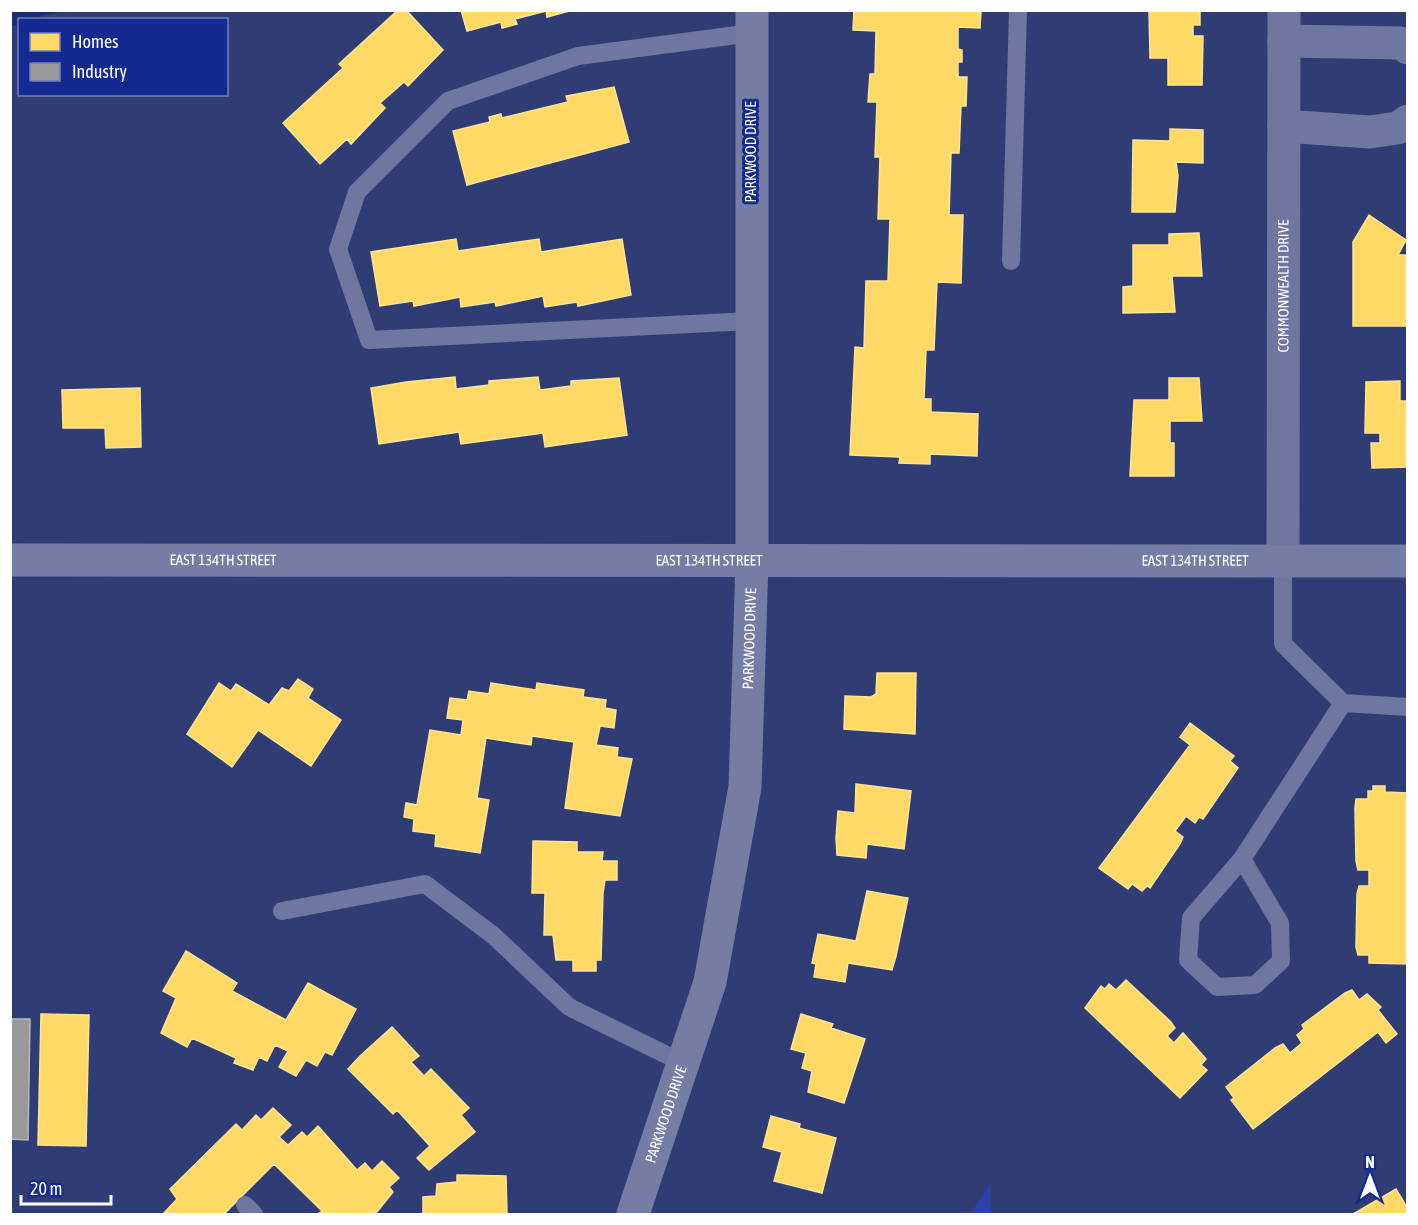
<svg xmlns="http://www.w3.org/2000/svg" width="1418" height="1225" viewBox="0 0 1418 1225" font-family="'Asap Condensed',sans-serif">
	<rect width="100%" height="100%" fill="#303c74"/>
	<path fill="#2c42a9" d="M 990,1185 L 991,1214 L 970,1214 Z"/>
	<path fill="#1c2c78" d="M 10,11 L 11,10 L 60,11 L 32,19 L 20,20 L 19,24 L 11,27 Z"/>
	<path fill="#ffd966" stroke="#ffe494" stroke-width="1.5" d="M 398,10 L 406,10 L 443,50 L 408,86 L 404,82 L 380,103 L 385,108 L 351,144 L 347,139 L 320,164 L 283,123 L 343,68 L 339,64 Z
		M 461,10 L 573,10 L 547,17 L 546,11 L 515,19 L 517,24 L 502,28 L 501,22 L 467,31 Z
		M 854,10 L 981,10 L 980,28 L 958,27 L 958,49 L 962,50 L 962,62 L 958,62 L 958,77 L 967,77 L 966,106 L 961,106 L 959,153 L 951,153 L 949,215 L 963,215 L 961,283 L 937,282 L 934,350 L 926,350 L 924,399 L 931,399 L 931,412 L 978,414 L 977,456 L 930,454 L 930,464 L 899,463 L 900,457 L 850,455 L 855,347 L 864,348 L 866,281 L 888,281 L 890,219 L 878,219 L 880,157 L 875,157 L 877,102 L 868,102 L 870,74 L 875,74 L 876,31 L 853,30 Z
		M 1149,10 L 1200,11 L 1200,25 L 1193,25 L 1193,36 L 1203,36 L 1202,85 L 1168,85 L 1168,58 L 1150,58 Z
		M 614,87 L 629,142 L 467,185 L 453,131 L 490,122 L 489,117 L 501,114 L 502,118 L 568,102 L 566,96 Z
		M 1170,129 L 1203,130 L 1203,163 L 1176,162 L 1178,176 L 1175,212 L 1132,212 L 1133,140 L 1170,141 Z
		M 1369,215 L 1406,240 L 1398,255 L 1408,255 L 1408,326 L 1353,326 L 1353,242 Z
		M 1199,233 L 1202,276 L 1172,276 L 1175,312 L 1123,313 L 1123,287 L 1133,286 L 1133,245 L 1169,245 L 1169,234 Z
		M 456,239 L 458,251 L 539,239 L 541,252 L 622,239 L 631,295 L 578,306 L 577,302 L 545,307 L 543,296 L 496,306 L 495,302 L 461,307 L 460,297 L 414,306 L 413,301 L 380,306 L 371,252 Z
		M 455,377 L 456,389 L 489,385 L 489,381 L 538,377 L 540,390 L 571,386 L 571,381 L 619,378 L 627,435 L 545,447 L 543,433 L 461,444 L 459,432 L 379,444 L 371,388 L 406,382 Z
		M 1169,378 L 1199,378 L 1202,421 L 1170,421 L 1170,443 L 1174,443 L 1174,476 L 1130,476 L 1134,400 L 1169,400 Z
		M 1400,381 L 1400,401 L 1408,401 L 1408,467 L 1372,468 L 1371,443 L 1380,443 L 1380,433 L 1365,433 L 1366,382 Z
		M 140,388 L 141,447 L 106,448 L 105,428 L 63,428 L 62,390 Z
		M 877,673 L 916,673 L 915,734 L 844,729 L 845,696 L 871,697 L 876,694 Z
		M 298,679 L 313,689 L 308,698 L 341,720 L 311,766 L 258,730 L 232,767 L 187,734 L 219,683 L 231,691 L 236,684 L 269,705 L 282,688 L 289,691 Z
		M 491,683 L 536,690 L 537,683 L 584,690 L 583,697 L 606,700 L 605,708 L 616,710 L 614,728 L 600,726 L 596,745 L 618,748 L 617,757 L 632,759 L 620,816 L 565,808 L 574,742 L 532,736 L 531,745 L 486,738 L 477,798 L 489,800 L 480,853 L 435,846 L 436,834 L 413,831 L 414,819 L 404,817 L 406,803 L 417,805 L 430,730 L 461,735 L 463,720 L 447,718 L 450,698 L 467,700 L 469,691 L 489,694 Z
		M 1190,723 L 1234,756 L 1230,761 L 1238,768 L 1203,819 L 1199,817 L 1195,823 L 1186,816 L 1175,831 L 1183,837 L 1180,844 L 1150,888 L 1147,886 L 1142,891 L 1132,884 L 1128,889 L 1099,868 L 1190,745 L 1180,737 Z
		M 856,784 L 911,791 L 904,849 L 867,844 L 866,858 L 837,855 L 836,838 L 838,811 L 855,813 Z
		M 1373,786 L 1385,786 L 1385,792 L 1408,793 L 1408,964 L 1369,963 L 1369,955 L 1358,955 L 1356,947 L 1357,894 L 1359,886 L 1369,886 L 1369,870 L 1358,870 L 1356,861 L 1355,808 L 1356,799 L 1368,799 L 1368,791 L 1373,791 Z
		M 533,841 L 577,842 L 577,852 L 603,852 L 602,861 L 617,861 L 617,880 L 605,880 L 603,893 L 601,960 L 596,960 L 596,971 L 573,971 L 573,960 L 556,960 L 553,935 L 544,935 L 545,893 L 532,893 Z
		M 867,891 L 908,898 L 896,956 L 892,970 L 848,963 L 845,982 L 814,977 L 816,964 L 812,963 L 818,934 L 856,941 Z
		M 186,951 L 237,983 L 232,991 L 286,1020 L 308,983 L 356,1009 L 332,1055 L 325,1052 L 317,1066 L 306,1060 L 296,1076 L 279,1067 L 288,1051 L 275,1045 L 267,1061 L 259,1057 L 253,1070 L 234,1063 L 236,1058 L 192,1038 L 187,1047 L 161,1033 L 176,998 L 163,991 Z
		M 1126,980 L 1170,1021 L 1175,1028 L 1167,1036 L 1174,1043 L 1183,1033 L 1206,1059 L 1201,1065 L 1207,1070 L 1180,1098 L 1085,1008 L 1101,986 L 1105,989 L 1109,984 L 1116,990 Z
		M 1352,990 L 1359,1000 L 1367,994 L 1381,1007 L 1378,1010 L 1397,1034 L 1386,1043 L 1378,1032 L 1253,1129 L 1231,1100 L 1234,1098 L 1226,1087 L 1275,1048 L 1283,1044 L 1290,1053 L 1302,1043 L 1297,1035 L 1304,1029 L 1302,1025 L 1345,993 Z
		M 41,1014 L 89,1015 L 86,1146 L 38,1145 Z
		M 801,1014 L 833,1024 L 831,1028 L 865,1039 L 844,1103 L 808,1092 L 812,1071 L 802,1068 L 806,1053 L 791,1049 Z
		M 392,1027 L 419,1056 L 411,1062 L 424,1076 L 431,1069 L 469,1108 L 461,1115 L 475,1132 L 429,1170 L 417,1158 L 430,1146 L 397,1110 L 393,1114 L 348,1069 L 360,1056 Z
		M 273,1108 L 291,1125 L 279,1137 L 288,1145 L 302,1132 L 307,1137 L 318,1126 L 357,1170 L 365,1163 L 372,1171 L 382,1161 L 399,1178 L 389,1187 L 393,1192 L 376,1213 L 378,1214 L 318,1214 L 322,1211 L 274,1164 L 224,1214 L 165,1214 L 164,1213 L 177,1199 L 170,1189 L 236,1124 L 242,1130 L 256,1115 L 261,1120 Z
		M 771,1116 L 800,1124 L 799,1128 L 836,1138 L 822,1193 L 774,1181 L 782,1152 L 763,1147 Z
		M 457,1175 L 506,1176 L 507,1214 L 423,1214 L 423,1197 L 436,1196 L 437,1184 L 457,1182 Z
		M 1396,1189 L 1408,1209 L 1408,1214 L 1353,1214 Z"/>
	<path fill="#999" stroke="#b8b8b8" stroke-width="1.5" d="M 10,1019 L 30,1019 L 28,1140 L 10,1139 Z"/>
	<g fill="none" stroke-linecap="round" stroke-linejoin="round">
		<path stroke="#6d779f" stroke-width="18" d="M 1011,261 L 1018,10
			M 751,321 L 369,340 L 338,249 L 357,192 L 448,101 L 578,56 L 752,33
			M 1283,562 L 1283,644 L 1343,703 L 1408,707
			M 1242,859 L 1280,923 L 1281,961 L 1255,985 L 1217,987 L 1188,960 L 1191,918 L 1242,859 L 1343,703
			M 282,911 L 425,884 L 494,936 L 569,1007 L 683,1063
			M 245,1205 L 254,1214"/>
		<g stroke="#6d779f" stroke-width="33">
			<path d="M 1284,41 L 1401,43 L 1408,48"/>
			<path d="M 1284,126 L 1369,132 L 1398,128 L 1408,121"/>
			<path id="s1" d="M 1283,562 L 1284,10"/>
		</g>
		<g stroke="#747da4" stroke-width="33">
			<path id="s2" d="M 10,560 L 1408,561"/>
			<path id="s3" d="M 633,1214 L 710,982 L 745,787 L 752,561 L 752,10"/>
		</g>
	</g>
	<g text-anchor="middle" stroke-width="6" stroke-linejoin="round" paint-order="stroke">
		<g font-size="15" fill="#fff" stroke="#142a90">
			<text transform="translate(751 152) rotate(-90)" y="5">PARKWOOD DRIVE</text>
			<text dy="5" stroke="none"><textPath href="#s1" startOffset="276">COMMONWEALTH DRIVE</textPath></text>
			<text dy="5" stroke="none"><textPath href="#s2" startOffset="213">EAST 134TH STREET</textPath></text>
			<text dy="5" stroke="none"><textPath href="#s2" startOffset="699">EAST 134TH STREET</textPath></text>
			<text dy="5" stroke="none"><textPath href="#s2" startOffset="1185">EAST 134TH STREET</textPath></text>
			<text dy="5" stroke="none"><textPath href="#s3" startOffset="591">PARKWOOD DRIVE</textPath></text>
			<text dy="5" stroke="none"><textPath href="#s3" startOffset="105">PARKWOOD DRIVE</textPath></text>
		</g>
	</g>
	<rect width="1418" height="1225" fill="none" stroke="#ffffff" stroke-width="24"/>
	<rect x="18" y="18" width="210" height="78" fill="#142a90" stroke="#727fbc" stroke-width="1.5"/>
	<rect x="30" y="33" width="30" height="18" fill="#ffd966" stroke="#727fbc" stroke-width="1.5"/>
	<text x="72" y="48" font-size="18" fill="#ffffff">Homes</text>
	<rect x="30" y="63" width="30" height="18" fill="#999999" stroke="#727fbc" stroke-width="1.5"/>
	<text x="72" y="78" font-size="18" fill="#ffffff">Industry</text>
	<g transform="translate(1370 1177)" stroke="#142a90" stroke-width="4.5" paint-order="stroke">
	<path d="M0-4.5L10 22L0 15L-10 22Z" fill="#ffffff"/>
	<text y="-9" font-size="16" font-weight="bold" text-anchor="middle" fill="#ffffff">N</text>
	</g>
	<path d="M21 1195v9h90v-9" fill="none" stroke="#ffffff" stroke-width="3"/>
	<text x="30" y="1195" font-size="18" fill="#ffffff" stroke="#142a90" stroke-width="4.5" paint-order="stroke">20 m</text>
</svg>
